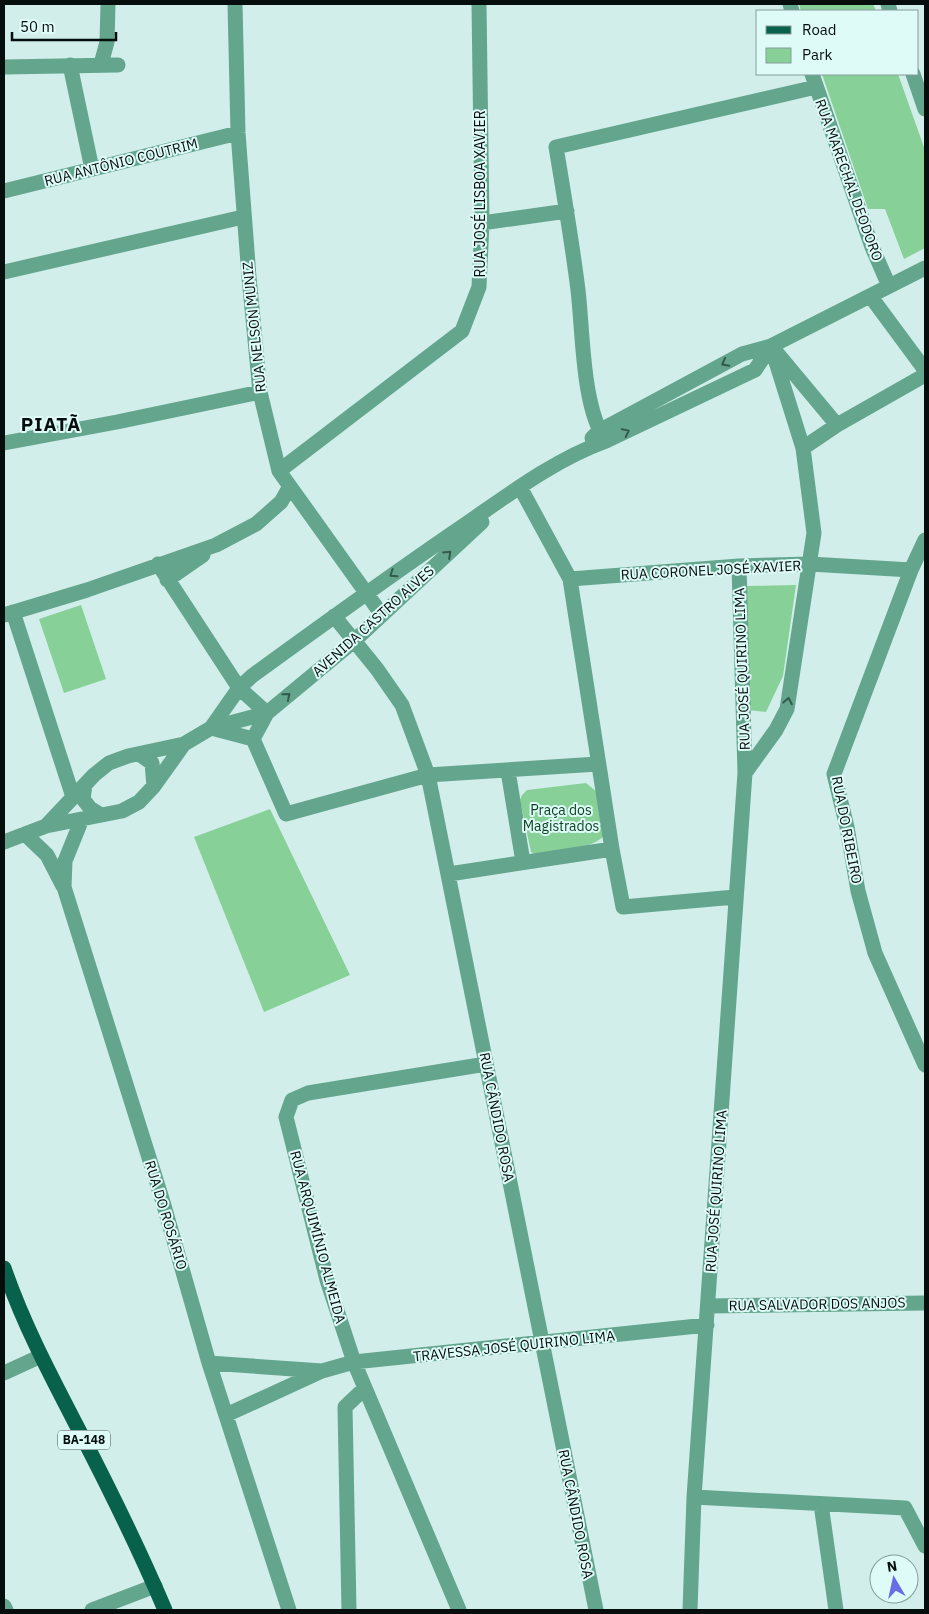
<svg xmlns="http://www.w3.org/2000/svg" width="929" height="1614" viewBox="0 0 929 1614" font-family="'IBM Plex Sans',sans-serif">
	<rect width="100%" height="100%" fill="#d1eeea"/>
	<path fill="#87d098" d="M 799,4 L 873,4 L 876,11 L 801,11 Z
		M 822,74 L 898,74 L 925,150 L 925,248 L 904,259 L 885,209 L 868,209 Z
		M 796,585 L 783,676 L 766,712 L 747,710 L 747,586 Z
		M 81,605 L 106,679 L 64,693 L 39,619 Z
		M 586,783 L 597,792 L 605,834 C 596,849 554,852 537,855 L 531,852 L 520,800 L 522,795 L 527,790 Z
		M 270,809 L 350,975 L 264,1012 L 194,837 Z"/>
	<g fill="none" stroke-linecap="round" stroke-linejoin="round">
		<path stroke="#64a58d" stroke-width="15" d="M 235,4 L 238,133 L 249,277 L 260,392 L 279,471 L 382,615
			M 790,4 L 792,11
			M 888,4 L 890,11
			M 101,64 L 107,42 L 108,4
			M 70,65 L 92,169
			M 4,67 L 118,65
			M 812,74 L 872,247 L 889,286
			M 913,74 L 925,109
			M 4,191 L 238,133
			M 482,223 L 567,211
			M 4,272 L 243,217
			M 871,297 L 925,370
			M 777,353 L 837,425
			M 592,438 L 599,431 L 742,354 L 771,346 L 925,268
			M 606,441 C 582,408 583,332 578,290 C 572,242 564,195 556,147 L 816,87
			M 4,443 L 117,422 L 260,392
			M 803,448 L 837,425 L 925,375
			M 279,471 L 462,331 L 479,287 L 482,223 L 479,4
			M 520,487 L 570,579 L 612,849 L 623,907 L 735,897
			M 925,540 L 911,570 L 834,774 L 847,827 L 858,891 L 875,953 L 925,1065
			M 158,564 L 239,688 L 267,713 L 253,739 L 286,814 L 428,775 L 598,764
			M 570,579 L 739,566 L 810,564 L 911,570
			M 167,580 L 203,555
			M 13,612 L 73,797
			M 4,615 L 87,590 L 216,545 L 256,524 L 281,502 L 289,488
			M 334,616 L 377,669 L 402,705 L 428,775 L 596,1610
			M 211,728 L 239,688 L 252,676 C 322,625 391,575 463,526 C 508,495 554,460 606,441 L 755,370 L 771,346
			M 215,729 L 253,739
			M 139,754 L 152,763 L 154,786
			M 508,771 L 523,862
			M 745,773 L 776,730 L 787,709 L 814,533 L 803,448 L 771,346
			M 85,785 L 83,799 L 90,808 L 101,815
			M 82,819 L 65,861 L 64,887 L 163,1202 L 209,1363 L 289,1610
			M 46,826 L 94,775 L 109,763 L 128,756 L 184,744 L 211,728 L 267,713 L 354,641 L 482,522
			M 25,834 L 47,855 L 63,886
			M 4,842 L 46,826 L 122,811 L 139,802 L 154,786 L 184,744
			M 449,874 L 612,849
			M 708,1306 L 925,1303
			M 209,1363 L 322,1371 L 226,1415
			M 322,1371 L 354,1362 L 707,1325
			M 4,1373 L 41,1356
			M 694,1497 L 905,1508 L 925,1546
			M 821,1504 L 836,1610
			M 4,1606 L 6,1610
			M 92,1610 L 155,1586
			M 349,1610 L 345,1407 L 365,1388
			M 459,1610 L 354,1362 L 327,1280 L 286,1117 L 292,1100 L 308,1093 L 486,1064
			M 690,1610 L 694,1497 L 745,773 L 739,566"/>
		<path stroke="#08624b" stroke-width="15" d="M 4,1268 C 24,1326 53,1380 81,1434 C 111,1492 140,1551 165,1610"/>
	</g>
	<defs><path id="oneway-chevron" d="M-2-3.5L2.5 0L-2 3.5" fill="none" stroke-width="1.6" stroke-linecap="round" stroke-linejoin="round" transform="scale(1.25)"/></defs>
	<g stroke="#345a4d">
		<use href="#oneway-chevron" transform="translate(725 363) rotate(152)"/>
		<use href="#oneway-chevron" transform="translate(626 432) rotate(-26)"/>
		<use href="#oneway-chevron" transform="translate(448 554) rotate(-43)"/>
		<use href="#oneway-chevron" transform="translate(393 574) rotate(146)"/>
		<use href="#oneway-chevron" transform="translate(287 696) rotate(-40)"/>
		<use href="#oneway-chevron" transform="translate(788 701) rotate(-79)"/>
	</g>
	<g text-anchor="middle" stroke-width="4" stroke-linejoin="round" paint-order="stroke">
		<rect fill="#dffbf8" stroke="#465554" stroke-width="1" x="58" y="1430.5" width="52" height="19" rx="4"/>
		<g font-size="12" font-weight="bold" fill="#050e0d">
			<text x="84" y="1444">BA-148</text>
		</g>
		<g font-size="14" fill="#050e0d" stroke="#dffbf8">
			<text transform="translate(121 162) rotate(-14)" y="5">RUA ANTÔNIO COUTRIM</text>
			<text transform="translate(849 180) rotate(70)" y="5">RUA MARECHAL DEODORO</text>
			<text transform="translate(480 194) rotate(-90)" y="5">RUA JOSÉ LISBOA XAVIER</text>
			<text transform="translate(254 327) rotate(-96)" y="5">RUA NELSON MUNIZ</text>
			<text transform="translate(711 570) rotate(-3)" y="5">RUA CORONEL JOSÉ XAVIER</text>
			<text transform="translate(373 621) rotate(-42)" y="5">AVENIDA CASTRO ALVES</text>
			<text transform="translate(742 669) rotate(-92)" y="5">RUA JOSÉ QUIRINO LIMA</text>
			<text transform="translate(847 830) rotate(79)" y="5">RUA DO RIBEIRO</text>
			<text transform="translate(497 1117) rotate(79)" y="5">RUA CÂNDIDO ROSA</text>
			<text transform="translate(716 1191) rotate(-86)" y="5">RUA JOSÉ QUIRINO LIMA</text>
			<text transform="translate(166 1215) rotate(73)" y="5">RUA DO ROSÁRIO</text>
			<text transform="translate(318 1237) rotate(75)" y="5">RUA ARQUIMÍNIO ALMEIDA</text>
			<text transform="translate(817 1304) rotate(-1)" y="5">RUA SALVADOR DOS ANJOS</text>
			<text transform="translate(514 1346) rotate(-6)" y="5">TRAVESSA JOSÉ QUIRINO LIMA</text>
			<text transform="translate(576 1514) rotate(79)" y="5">RUA CÂNDIDO ROSA</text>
		</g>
		<g font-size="14" fill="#0a431f" stroke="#dffbf8">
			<text x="561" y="815">Praça dos<tspan x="561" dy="16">Magistrados</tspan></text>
		</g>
		<g font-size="19" font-weight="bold" letter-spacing="1" fill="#050e0d" stroke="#dffbf8">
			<text x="51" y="431">PIATÃ</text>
		</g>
	</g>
	<rect width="929" height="1614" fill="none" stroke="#050e0d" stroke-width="10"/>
	<rect x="756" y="10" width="162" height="65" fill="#dffbf8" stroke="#889c9a"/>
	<rect x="766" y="26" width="25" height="8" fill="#08624b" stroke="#889c9a"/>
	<text x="802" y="35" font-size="15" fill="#050e0d">Road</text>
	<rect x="766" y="48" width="25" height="15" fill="#87d098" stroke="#889c9a"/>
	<text x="802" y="60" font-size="15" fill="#050e0d">Park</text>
	<g transform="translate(894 1579) rotate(351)"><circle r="24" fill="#dffbf8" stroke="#889c9a"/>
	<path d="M0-4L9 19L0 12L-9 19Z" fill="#686ce6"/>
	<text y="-8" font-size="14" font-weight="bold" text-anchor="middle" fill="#050e0d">N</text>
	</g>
	<path d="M12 32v8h104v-8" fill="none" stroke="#050e0d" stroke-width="2.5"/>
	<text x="20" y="32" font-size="15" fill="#050e0d" stroke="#dffbf8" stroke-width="4" paint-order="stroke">50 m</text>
</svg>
